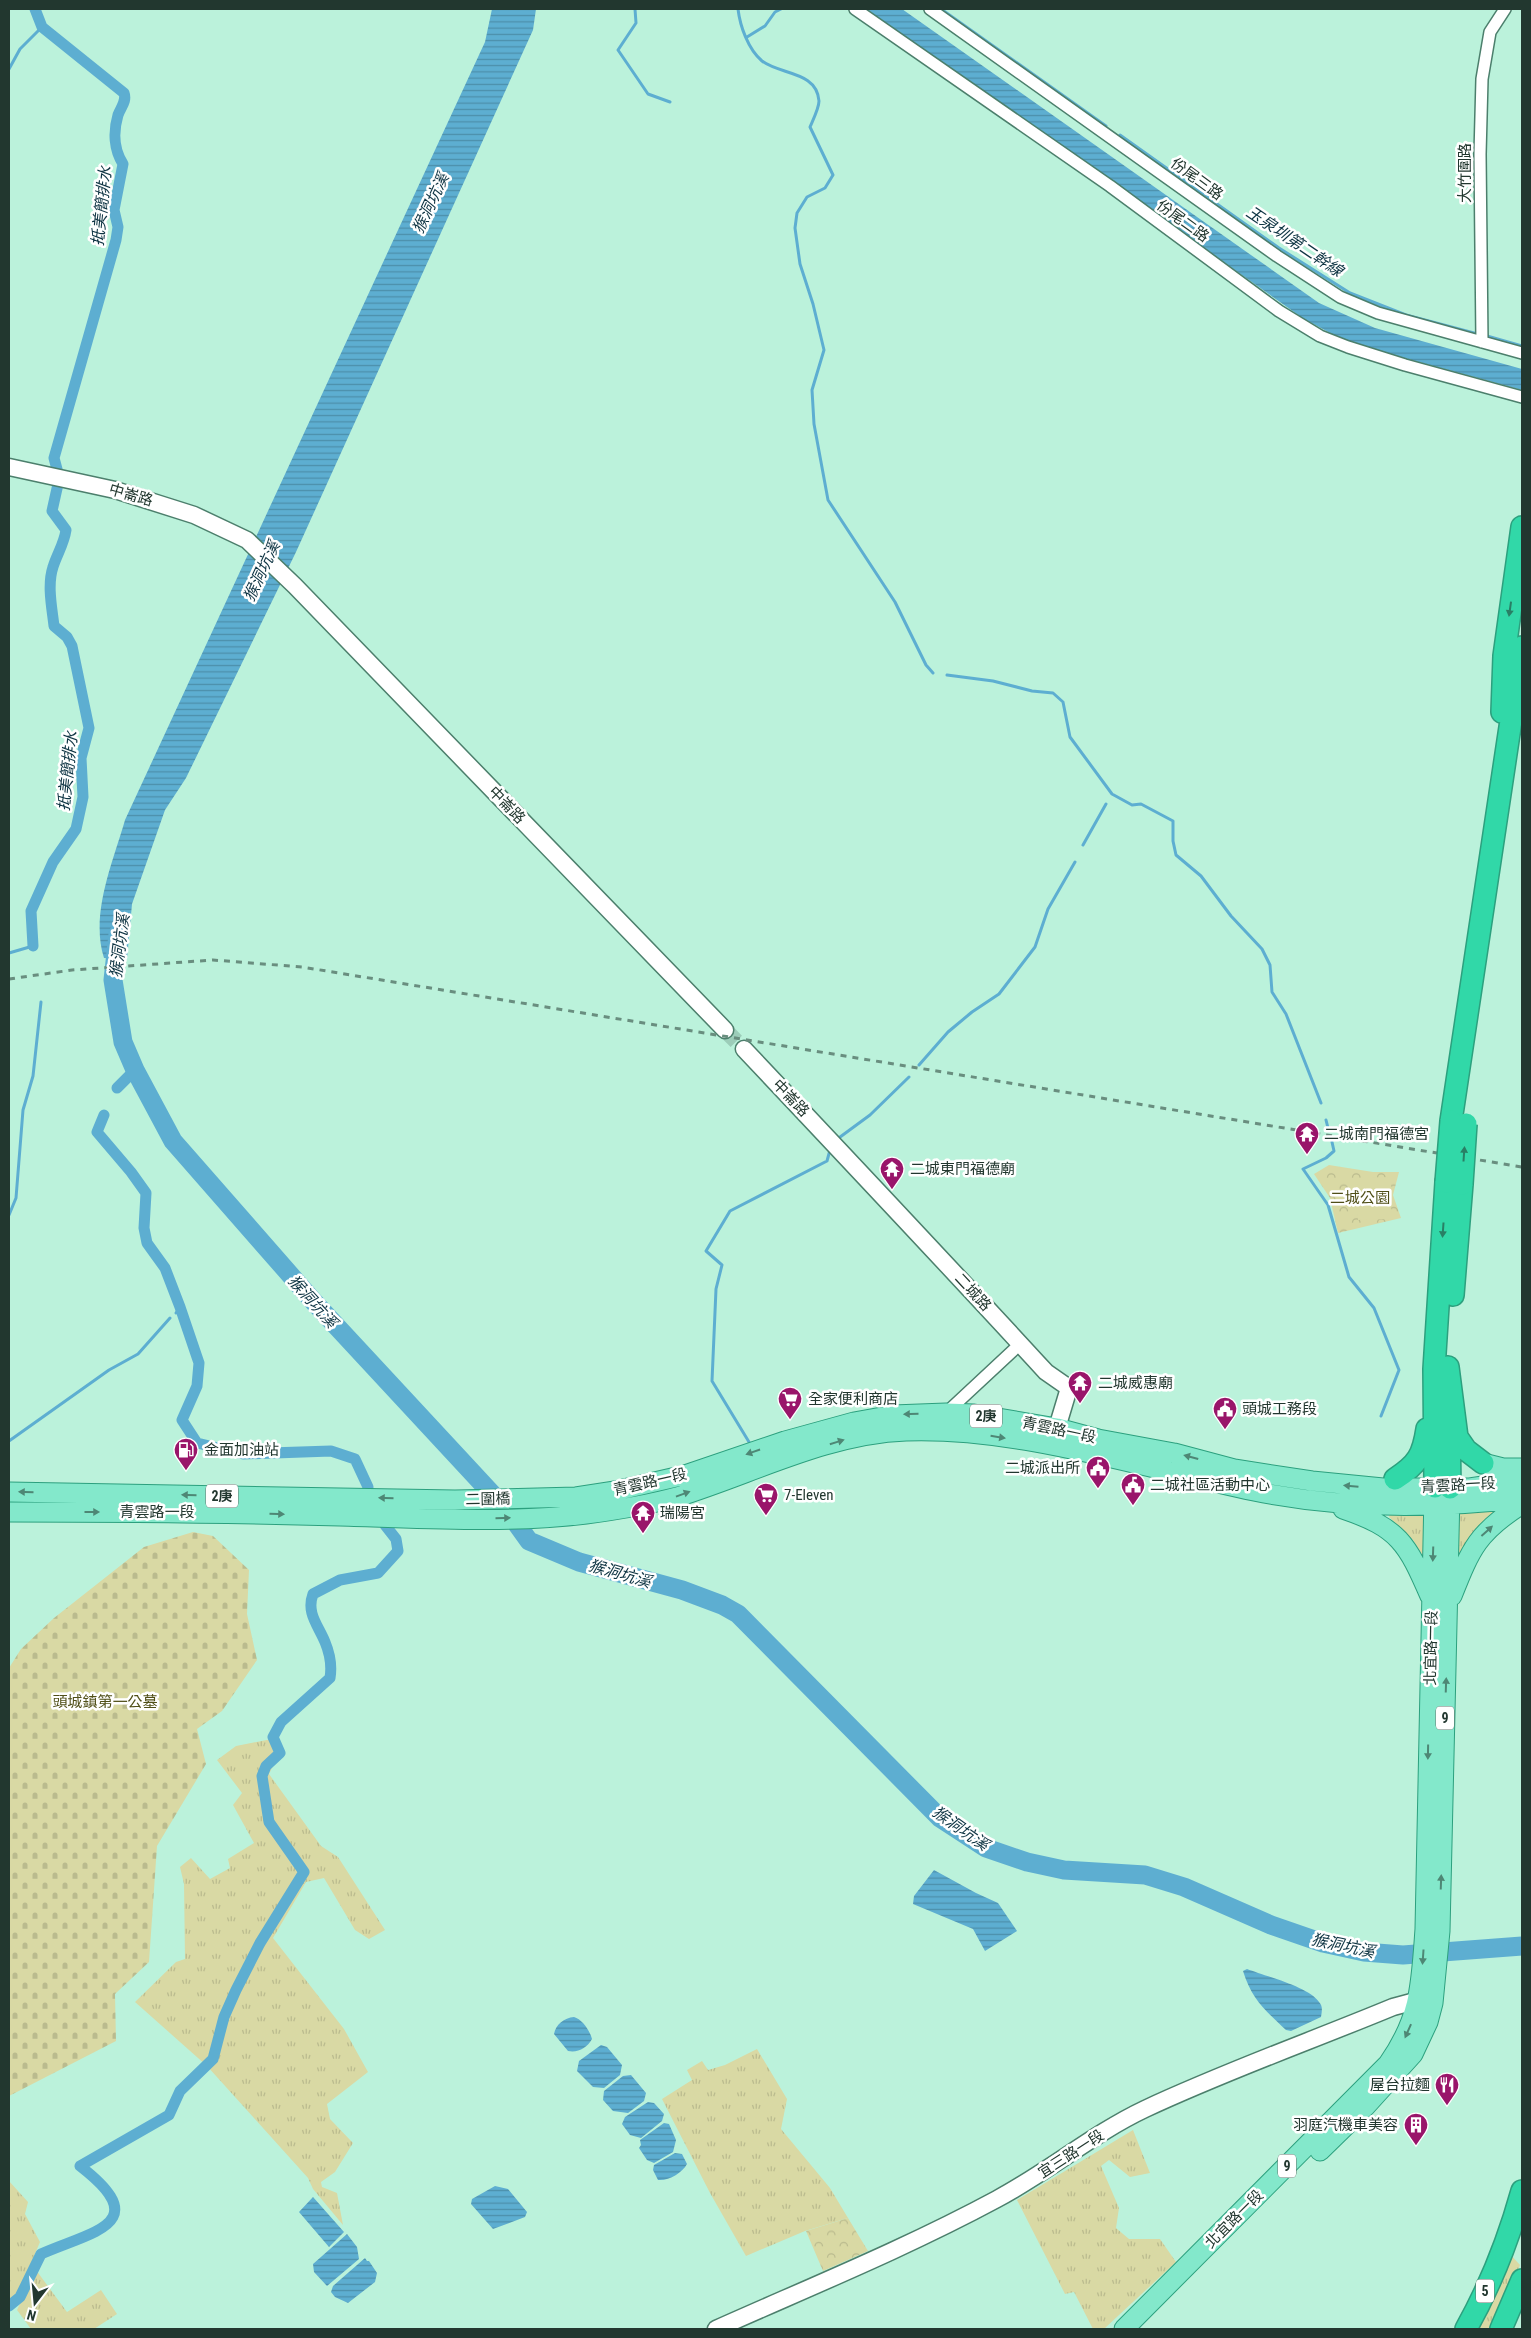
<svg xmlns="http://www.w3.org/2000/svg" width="1531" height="2338" viewBox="0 0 1531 2338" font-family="'Roboto Condensed','Noto Sans TC',sans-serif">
	<defs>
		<pattern id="grass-tufts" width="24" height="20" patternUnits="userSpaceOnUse" patternTransform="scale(1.25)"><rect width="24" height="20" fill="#d9d9a4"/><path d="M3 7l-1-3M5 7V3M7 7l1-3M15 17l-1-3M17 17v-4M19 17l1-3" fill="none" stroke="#babb8e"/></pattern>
		<pattern id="forest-crowns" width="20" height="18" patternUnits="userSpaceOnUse" patternTransform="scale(1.25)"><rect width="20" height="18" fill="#d9d9a4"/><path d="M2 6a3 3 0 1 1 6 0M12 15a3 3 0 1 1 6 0" fill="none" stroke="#babb8e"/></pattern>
		<pattern id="cemetery-stones" width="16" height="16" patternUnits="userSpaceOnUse" patternTransform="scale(1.25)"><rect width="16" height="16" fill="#d9d9a4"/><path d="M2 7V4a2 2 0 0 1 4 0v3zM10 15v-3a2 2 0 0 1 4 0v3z" fill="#babb8e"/></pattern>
		<pattern id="water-rules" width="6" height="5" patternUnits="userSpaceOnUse" patternTransform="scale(1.25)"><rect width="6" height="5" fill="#5daed1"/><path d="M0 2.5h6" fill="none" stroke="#4c8eaa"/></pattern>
	</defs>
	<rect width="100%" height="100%" fill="#bbf2db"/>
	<path fill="url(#grass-tufts)" d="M 1490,1508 L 1497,1513 L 1459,1555 L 1457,1553 L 1460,1514 Z
		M 1390,1512 L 1429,1514 L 1425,1559 L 1413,1540 L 1389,1517 Z
		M 277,1738 L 280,1752 L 269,1774 L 321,1846 L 338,1857 L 385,1930 L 369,1939 L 355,1930 L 324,1878 L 306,1882 L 273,1938 L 344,2029 L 368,2072 L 327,2104 L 330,2119 L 353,2143 L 335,2172 L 321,2182 L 322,2187 L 337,2193 L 343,2225 L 313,2189 L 308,2178 L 207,2066 L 135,2002 L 176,1962 L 185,1959 L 184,1884 L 180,1867 L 191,1858 L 210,1879 L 230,1868 L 228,1859 L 254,1843 L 233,1805 L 242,1793 L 217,1760 L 236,1746 Z
		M 757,2049 L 787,2099 L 781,2129 L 830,2188 L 848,2218 L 805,2231 L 746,2256 L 710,2193 L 662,2099 L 692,2080 L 687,2070 L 702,2061 L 708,2070 L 725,2065 Z
		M 1133,2130 L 1150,2173 L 1130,2177 L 1109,2160 L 1101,2166 L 1119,2208 L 1116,2228 L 1129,2239 L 1160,2239 L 1176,2262 L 1104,2329 L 1093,2329 L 1074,2292 L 1065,2294 L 1017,2200 Z
		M 9,2181 L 28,2202 L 25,2214 L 40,2242 L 18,2294 L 9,2299 Z
		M 1510,2254 L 1520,2265 L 1494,2329 L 1475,2329 Z
		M 36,2270 L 67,2312 L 101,2290 L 117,2314 L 94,2329 L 31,2329 L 17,2310 Z"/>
	<path fill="url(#forest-crowns)" d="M 1329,1165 L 1373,1172 L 1399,1172 L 1393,1195 L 1401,1218 L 1338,1233 L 1330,1198 L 1314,1174 Z
		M 848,2218 L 868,2251 L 823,2271 L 806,2231 Z"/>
	<path fill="url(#cemetery-stones)" d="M 193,1532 L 213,1536 L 249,1570 L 247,1614 L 257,1660 L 222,1711 L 197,1729 L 206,1764 L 157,1846 L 149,1962 L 115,1994 L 116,2041 L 9,2096 L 9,1668 L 21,1649 L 54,1618 L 144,1547 Z"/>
	<path fill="#d9d9a4" d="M 1391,1177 L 1391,1219 L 1358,1220 L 1357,1178 Z"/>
	<path fill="url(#water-rules)" d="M 492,9 L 536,9 L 533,30 L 296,552 L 186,778 L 165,810 L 132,904 L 127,959 L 104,958 C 90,914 113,862 125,820 L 485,42 Z
		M 866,9 L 902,9 L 1319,303 L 1375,328 L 1522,369 L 1522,390 L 1349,343 L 1304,319 Z
		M 934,1870 L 976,1893 L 998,1903 L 1017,1931 L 985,1951 L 973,1929 L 913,1904 L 914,1896 Z
		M 1247,1969 C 1265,1976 1309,1987 1319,2002 C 1323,2006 1322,2011 1321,2017 L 1291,2031 L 1286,2030 C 1265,2010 1252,2000 1243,1971 Z
		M 574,2017 C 582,2019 590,2031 592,2039 C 587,2048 578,2053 568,2051 L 554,2034 C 556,2024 564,2018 574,2017 Z
		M 601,2045 L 607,2047 L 622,2065 L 620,2075 L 604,2088 L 593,2087 L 577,2071 L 579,2061 Z
		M 631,2075 L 646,2093 L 644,2101 L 628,2113 L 613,2111 L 603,2100 L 604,2091 L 623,2076 Z
		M 648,2102 L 654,2103 L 664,2114 L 662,2121 L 641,2138 L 630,2135 L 622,2124 L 625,2117 Z
		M 664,2123 L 669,2124 L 676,2140 L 673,2152 L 654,2163 L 647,2160 L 639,2148 L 641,2145 L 640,2140 Z
		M 675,2153 L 682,2154 L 687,2164 C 682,2173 669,2181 658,2180 L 653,2170 L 654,2165 Z
		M 495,2186 L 508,2189 L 527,2212 L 525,2217 L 493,2229 L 471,2204 L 472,2199 Z
		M 313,2197 L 344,2232 L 329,2247 L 299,2212 Z
		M 347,2234 L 357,2247 L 359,2259 L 327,2286 L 314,2272 L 313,2264 Z
		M 365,2258 L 367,2261 L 369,2261 L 377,2273 L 375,2282 L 348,2303 L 335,2297 L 331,2292 L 333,2286 Z"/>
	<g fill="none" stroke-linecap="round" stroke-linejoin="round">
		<path stroke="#5daed1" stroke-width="3" d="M 635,9 L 636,23 L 618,50 L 648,94 L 670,102
			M 738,9 C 740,26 748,49 762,61 C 780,75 817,71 819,101 C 819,108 813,120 810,127 L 833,175 L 825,188 L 807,197 L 797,213 L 795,228 L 800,264 L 813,304 L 824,350 L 812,390 L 814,424 L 828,500 L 895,602 L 926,665 L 933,673
			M 941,9 L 1106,126
			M 747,37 L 765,26 L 775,12 L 781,9
			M 9,69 L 20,49 L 42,27
			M 1120,135 L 1279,248 L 1350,293 L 1406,315 L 1474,333
			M 1487,336 L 1522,346
			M 947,675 L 993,681 L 1032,691 L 1053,693 L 1063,702 L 1070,737 L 1112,794 L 1132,805 L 1141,804 L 1173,821 L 1173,841 L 1176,855 L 1201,876 L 1231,916 L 1262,949 L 1270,965 L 1272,992 L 1286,1014 L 1321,1103
			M 1083,845 L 1106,804
			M 9,953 L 33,946
			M 919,1065 L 948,1032 L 972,1012 L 999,994 L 1035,947 L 1048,909 L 1075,862
			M 1326,1120 L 1328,1128
			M 836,1140 L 870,1115 L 909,1077
			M 1332,1142 L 1334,1151 L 1326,1158 L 1303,1169 L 1328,1205 L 1349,1277 L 1374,1308 L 1399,1370 L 1381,1416
			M 9,1215 L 16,1198 L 23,1110 L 33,1076 L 41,1002
			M 176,1313 L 180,1307
			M 9,1441 L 109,1370 L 138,1354 L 170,1318
			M 749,1442 L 712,1381 L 716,1289 L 722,1265 L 706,1251 L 730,1211 L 827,1161 L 830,1150"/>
		<path stroke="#5daed1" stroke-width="11" d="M 35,9 L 42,27 L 124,93 C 127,101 121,107 118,115 C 113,132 114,150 123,164 L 114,210 L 118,227 L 116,240 L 54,458 L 58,473
			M 33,946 L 31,911 L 53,862 L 76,829 L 83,797 L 81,758 L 89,728 L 72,646 L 67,637 L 54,626 C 52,608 47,585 53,567 C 57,554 64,544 66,530 L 52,511 L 58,484
			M 117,1088 L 135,1070
			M 104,1115 L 97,1132 L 131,1172 L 146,1193 L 144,1228 L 147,1243 L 165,1268 L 180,1307 L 199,1363 L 197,1386 L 182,1420 L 197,1443 L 243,1454 L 331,1451 L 355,1459 L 368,1487
			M 9,2306 L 20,2297 L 41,2254 C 93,2231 155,2224 80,2166 L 169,2115 L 180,2091 L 213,2059 L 224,2017 L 236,1990 L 260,1943 L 304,1872 L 269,1822 L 262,1776 L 266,1766 L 280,1753 L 273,1737 L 281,1722 L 330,1678 C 332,1666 330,1654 325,1642 C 318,1625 306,1613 313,1594 L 340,1580 L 378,1573 L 398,1551 L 396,1539 L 385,1525"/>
		<path stroke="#5daed1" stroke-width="19" d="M 118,934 L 113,980 L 123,1042 L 135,1070 L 173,1141 L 314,1302 L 506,1509 L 529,1541 L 579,1562 L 682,1590 L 722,1605 L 738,1614 L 940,1818 L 986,1848 L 1027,1862 L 1064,1870 L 1145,1875 L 1184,1887 L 1271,1925 L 1323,1943 L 1364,1952 L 1403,1955 L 1522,1946"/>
		<path stroke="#9ccdb9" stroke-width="16" stroke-dasharray="16 8" stroke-linecap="butt" d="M 725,1030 L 744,1049"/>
		<defs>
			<path id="street" d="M 855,9 L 1110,186 L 1279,311 L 1320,336 L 1348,347 L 1405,365 L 1522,397
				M 930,9 L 1277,256 L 1340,297 L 1378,313 L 1522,353
				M 1482,342 L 1480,154 L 1482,79 L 1490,32 L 1505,9
				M 946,1413 L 1020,1344"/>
			<path id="secondary" d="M 9,467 L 115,490 L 194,515 L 247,540 L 295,586 L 725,1030
				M 744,1049 C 845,1156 946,1263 1046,1372 L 1069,1388 L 1057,1428 L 1050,1439
				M 716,2329 C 810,2287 906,2248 997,2199 C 1048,2172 1094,2133 1145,2109 C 1226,2071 1311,2041 1393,2007 L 1419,2000 L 1429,2002"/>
			<path id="primary" d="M 1483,1463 L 1503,1468 L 1522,1468
				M 9,1492 L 455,1500 L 576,1497 L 615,1491 L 685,1475 L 785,1441 L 854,1422 L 893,1415 L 946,1413 L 974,1414 L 1057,1428 L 1098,1439 L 1174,1453 L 1234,1469 L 1312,1481 L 1383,1488 L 1470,1488 L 1522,1480
				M 1343,1509 C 1399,1528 1407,1543 1430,1596
				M 9,1512 C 119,1512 230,1513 340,1516 C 421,1518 505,1524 586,1514 C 617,1510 648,1505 677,1497 C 752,1474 826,1434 906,1431 C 1019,1427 1143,1468 1254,1491 C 1343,1509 1433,1509 1522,1498
				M 1452,1596 C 1471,1548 1478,1532 1522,1504
				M 1320,2151 L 1365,2107 L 1413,2054 L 1428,2022 L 1433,2003 L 1440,1931 L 1450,1493
				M 1124,2329 L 1388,2064 C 1421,2017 1421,1984 1425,1929 L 1434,1493"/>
			<path id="highway" d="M 1502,712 L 1504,656 L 1522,527
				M 1451,1121 L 1522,647
				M 1453,1295 L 1462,1184
				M 1448,1367 L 1457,1437 L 1466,1450 L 1483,1463
				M 1449,1418 L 1450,1488
				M 1395,1479 C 1418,1464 1423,1455 1427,1429
				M 1435,1487 L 1434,1369 L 1446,1182
				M 1466,2329 C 1490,2286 1509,2238 1522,2191
				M 1501,2329 L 1522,2280"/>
		</defs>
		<use href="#street" stroke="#4c7f6c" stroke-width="14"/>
		<use href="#secondary" stroke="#4c7f6c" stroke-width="19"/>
		<use href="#primary" stroke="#2ca07e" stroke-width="21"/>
		<use href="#highway" stroke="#2ca07e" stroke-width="24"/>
		<use href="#street" stroke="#fff" stroke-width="11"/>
		<use href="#secondary" stroke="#fff" stroke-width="16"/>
		<use href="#primary" stroke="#83e8cb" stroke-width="19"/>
		<use href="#highway" stroke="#31d8a8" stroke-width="21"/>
		<path stroke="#698e7f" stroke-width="3" stroke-dasharray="6 6" stroke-linecap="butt" d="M 9,979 L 72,970 L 213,960 L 302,967 L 1522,1167"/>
		<defs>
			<path id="highway-bridge" d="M 1446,1182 L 1451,1121
				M 1462,1184 L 1466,1124"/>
		</defs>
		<use href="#highway-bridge" stroke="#2ca07e" stroke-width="24" stroke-linecap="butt"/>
		<use href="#highway-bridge" stroke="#31d8a8" stroke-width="21"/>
	</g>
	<defs><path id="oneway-solid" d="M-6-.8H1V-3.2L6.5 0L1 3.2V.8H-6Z" transform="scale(1.25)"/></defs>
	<g fill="#297f65">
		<use href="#oneway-solid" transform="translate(1510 609) rotate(98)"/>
		<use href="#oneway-solid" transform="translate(1464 1154) rotate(-86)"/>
		<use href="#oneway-solid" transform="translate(1443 1230) rotate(94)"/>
	</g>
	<g fill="#4e8775">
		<use href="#oneway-solid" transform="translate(911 1414) rotate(179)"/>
		<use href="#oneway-solid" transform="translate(998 1437) rotate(9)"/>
		<use href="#oneway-solid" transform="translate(837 1442) rotate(-17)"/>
		<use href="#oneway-solid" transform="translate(753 1452) rotate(161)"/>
		<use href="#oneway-solid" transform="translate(1191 1457) rotate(-165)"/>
		<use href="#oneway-solid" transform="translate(1351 1486) rotate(-175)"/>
		<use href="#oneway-solid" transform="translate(26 1492) rotate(-179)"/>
		<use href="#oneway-solid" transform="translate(683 1494) rotate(-20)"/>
		<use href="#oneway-solid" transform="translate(189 1495) rotate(-179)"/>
		<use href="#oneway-solid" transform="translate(386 1498) rotate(-179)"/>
		<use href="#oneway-solid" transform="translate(92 1512)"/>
		<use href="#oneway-solid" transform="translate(277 1514) rotate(1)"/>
		<use href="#oneway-solid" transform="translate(503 1518) rotate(-1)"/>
		<use href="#oneway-solid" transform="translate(1487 1531) rotate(-42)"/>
		<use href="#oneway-solid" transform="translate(1433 1554) rotate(92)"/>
		<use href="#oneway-solid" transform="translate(1446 1685) rotate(-88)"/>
		<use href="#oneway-solid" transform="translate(1428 1752) rotate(91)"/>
		<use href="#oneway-solid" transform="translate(1441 1882) rotate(-88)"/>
		<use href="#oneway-solid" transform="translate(1423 1957) rotate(94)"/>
		<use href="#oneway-solid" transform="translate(1408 2031) rotate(114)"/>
	</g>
	<defs>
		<symbol id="temple-pin" viewBox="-11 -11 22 30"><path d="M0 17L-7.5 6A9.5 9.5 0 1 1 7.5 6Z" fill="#99156a" stroke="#fff"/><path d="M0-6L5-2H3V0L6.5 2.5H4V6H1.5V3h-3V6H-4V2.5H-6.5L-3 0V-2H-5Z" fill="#fff"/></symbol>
		<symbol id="supermarket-pin" viewBox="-11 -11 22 30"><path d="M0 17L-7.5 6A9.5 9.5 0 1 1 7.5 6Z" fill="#99156a" stroke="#fff"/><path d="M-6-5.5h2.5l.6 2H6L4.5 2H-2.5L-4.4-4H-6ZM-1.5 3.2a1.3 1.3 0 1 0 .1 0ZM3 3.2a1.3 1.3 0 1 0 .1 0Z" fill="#fff"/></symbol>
		<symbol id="civic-pin" viewBox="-11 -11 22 30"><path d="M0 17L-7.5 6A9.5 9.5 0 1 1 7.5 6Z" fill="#99156a" stroke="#fff"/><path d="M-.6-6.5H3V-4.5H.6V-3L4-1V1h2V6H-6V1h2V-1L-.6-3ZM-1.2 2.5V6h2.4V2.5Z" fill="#fff"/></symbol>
		<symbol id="fuel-pin" viewBox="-11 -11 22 30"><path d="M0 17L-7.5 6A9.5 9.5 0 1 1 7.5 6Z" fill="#99156a" stroke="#fff"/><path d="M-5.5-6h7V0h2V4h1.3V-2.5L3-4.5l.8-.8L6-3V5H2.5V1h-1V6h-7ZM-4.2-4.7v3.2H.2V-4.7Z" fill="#fff"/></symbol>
		<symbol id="restaurant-pin" viewBox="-11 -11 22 30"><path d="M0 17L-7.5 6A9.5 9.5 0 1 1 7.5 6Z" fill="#99156a" stroke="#fff"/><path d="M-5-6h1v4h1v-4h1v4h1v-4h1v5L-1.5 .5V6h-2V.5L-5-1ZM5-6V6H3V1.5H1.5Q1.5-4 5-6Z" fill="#fff"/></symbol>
		<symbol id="building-pin" viewBox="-11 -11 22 30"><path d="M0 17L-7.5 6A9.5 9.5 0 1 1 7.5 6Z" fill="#99156a" stroke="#fff"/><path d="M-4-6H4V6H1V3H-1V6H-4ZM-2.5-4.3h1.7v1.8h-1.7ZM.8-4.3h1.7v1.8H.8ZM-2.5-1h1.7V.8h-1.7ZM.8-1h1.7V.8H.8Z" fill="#fff"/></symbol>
	</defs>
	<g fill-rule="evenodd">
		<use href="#temple-pin" x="1293" y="1120" width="28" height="38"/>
		<use href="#temple-pin" x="878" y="1155" width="28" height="38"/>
		<use href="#temple-pin" x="1066" y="1369" width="28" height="38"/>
		<use href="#supermarket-pin" x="776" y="1385" width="28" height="38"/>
		<use href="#civic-pin" x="1211" y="1395" width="28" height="38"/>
		<use href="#fuel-pin" x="172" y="1436" width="28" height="38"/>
		<use href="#civic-pin" x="1084" y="1454" width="28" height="38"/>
		<use href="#civic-pin" x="1119" y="1471" width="28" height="38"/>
		<use href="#supermarket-pin" x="752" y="1481" width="28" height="38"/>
		<use href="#temple-pin" x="629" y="1499" width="28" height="38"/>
		<use href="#restaurant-pin" x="1433" y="2071" width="28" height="38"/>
		<use href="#building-pin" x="1402" y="2111" width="28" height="38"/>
	</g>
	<g text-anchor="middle" stroke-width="5" stroke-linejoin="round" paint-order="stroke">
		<g fill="#fff" stroke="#64736d" stroke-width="1">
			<rect x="970" y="1404.5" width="32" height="23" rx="4"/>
			<rect x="206" y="1484.5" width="32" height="23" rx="4"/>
			<rect x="1436" y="1706.5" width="18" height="23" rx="4"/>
			<rect x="1278" y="2154.5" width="18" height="23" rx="4"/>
			<rect x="1476" y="2279.5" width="18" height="23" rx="4"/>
		</g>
		<g font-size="14" font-weight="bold" fill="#22372f">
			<text x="986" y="1421">2庚</text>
			<text x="222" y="1501">2庚</text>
			<text x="1445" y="1723">9</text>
			<text x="1287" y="2171">9</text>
			<text x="1485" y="2296">5</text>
		</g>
		<g font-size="15" fill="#22372f" stroke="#fff">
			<text transform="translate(1465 173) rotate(-90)" y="5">大竹圍路</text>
			<text transform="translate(1197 179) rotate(36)" y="5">份尾三路</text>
			<text transform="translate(1183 221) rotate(36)" y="5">份尾二路</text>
			<text transform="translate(131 495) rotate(16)" y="5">中崙路</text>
			<text transform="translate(507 805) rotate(46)" y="5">中崙路</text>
			<text transform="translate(791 1098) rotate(46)" y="5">中崙路</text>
			<text transform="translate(973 1292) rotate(47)" y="5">二城路</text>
			<text transform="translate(1059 1430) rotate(12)" y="5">青雲路一段</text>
			<text transform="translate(650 1482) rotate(-13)" y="5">青雲路一段</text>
			<text transform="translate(1458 1485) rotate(-3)" y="5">青雲路一段</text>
			<text transform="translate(488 1499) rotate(-1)" y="5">二圍橋</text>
			<text x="157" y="1517">青雲路一段</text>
			<text transform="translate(1431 1648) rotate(-89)" y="5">北宜路一段</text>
			<text transform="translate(1071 2154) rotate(-33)" y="5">宜三路一段</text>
			<text transform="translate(1234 2219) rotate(-45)" y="5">北宜路一段</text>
		</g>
		<g font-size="15" fill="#22372f" stroke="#fff" text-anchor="start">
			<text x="1324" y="1139">二城南門福德宮</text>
			<text x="910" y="1174">二城東門福德廟</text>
			<text x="1098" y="1388">二城威惠廟</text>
			<text x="808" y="1404">全家便利商店</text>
			<text x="1242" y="1414">頭城工務段</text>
			<text x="204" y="1455">金面加油站</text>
			<text x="1080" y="1473" text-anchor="end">二城派出所</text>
			<text x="1150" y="1490">二城社區活動中心</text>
			<text x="784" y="1500">7-Eleven</text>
			<text x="660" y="1518">瑞陽宮</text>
			<text x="1430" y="2090" text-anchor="end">屋台拉麵</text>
			<text x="1398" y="2130" text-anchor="end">羽庭汽機車美容</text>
		</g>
		<g font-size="15" fill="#504f18" stroke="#fff">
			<text x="1360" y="1203">二城公園</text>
			<text x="105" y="1707">頭城鎮第一公墓</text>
		</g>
		<g font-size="16" font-style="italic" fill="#0d3342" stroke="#fff">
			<text transform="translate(430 203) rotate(-65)" y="6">猴洞坑溪</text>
			<text transform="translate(101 206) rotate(-84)" y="6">抵美簡排水</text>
			<text transform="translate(1295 241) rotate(34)" y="6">玉泉圳第二幹線</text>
			<text transform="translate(261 571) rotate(-65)" y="6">猴洞坑溪</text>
			<text transform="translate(67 771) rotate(-84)" y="6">抵美簡排水</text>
			<text transform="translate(119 946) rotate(-83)" y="6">猴洞坑溪</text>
			<text transform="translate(313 1301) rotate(48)" y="6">猴洞坑溪</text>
			<text transform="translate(620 1573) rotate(16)" y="6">猴洞坑溪</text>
			<text transform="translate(961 1828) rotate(35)" y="6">猴洞坑溪</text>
			<text transform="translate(1343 1945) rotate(12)" y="6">猴洞坑溪</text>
		</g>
	</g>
	<rect width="1531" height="2338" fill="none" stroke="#22372f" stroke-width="20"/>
	<g transform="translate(35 2303) rotate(196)" stroke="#ffffff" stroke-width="4" paint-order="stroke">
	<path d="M0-4L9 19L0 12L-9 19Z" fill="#22372f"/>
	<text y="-8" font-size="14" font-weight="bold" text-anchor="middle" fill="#22372f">N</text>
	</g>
</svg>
